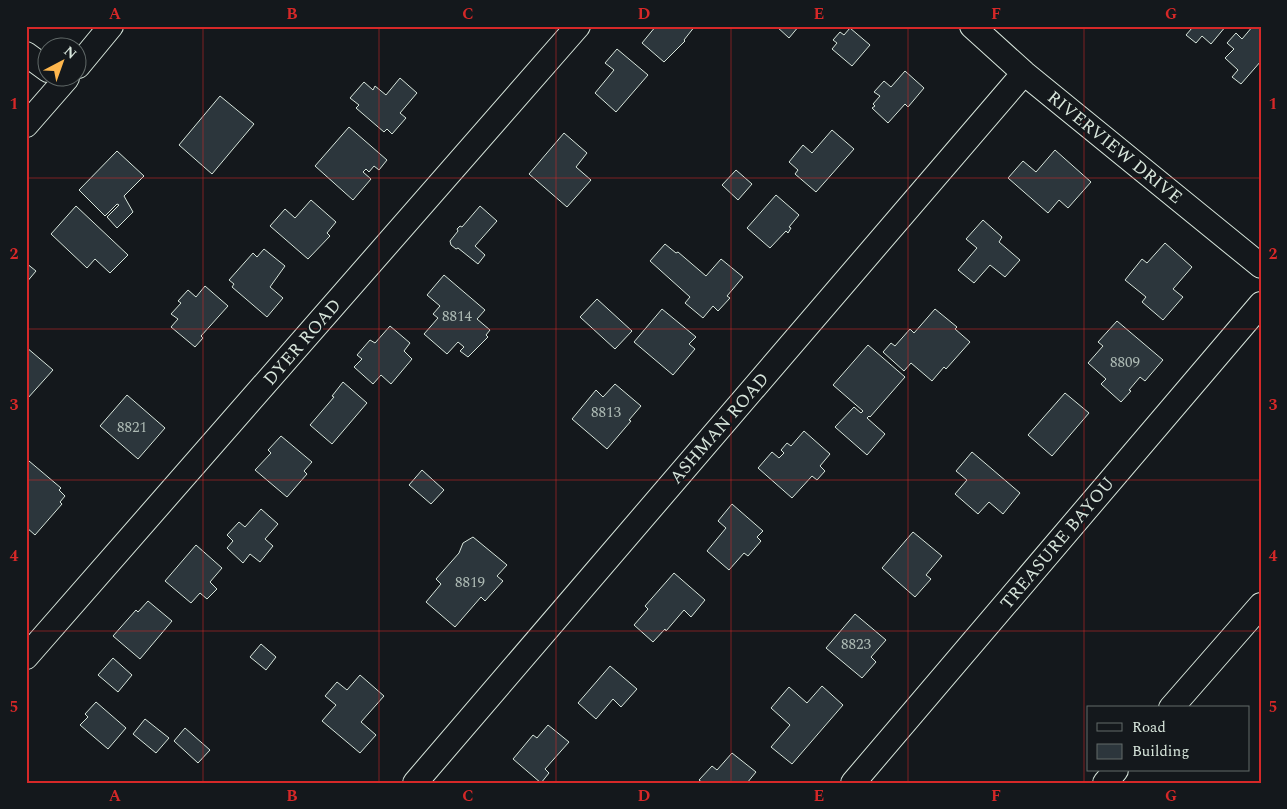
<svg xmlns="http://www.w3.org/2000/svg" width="1287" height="809" viewBox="0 0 1287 809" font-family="Spectral,serif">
	<rect width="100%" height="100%" fill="#14181c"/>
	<path fill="#2c363c" stroke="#d8e6dc" d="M 656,26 L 695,26 L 684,40 L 685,41 L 664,62 L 642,43 Z
		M 776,26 L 799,26 L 789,38 Z
		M 1190,26 L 1226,26 L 1211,44 L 1202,36 L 1196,43 L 1186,35 L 1192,28 Z
		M 1253,26 L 1261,26 L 1261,61 L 1241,84 L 1232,77 L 1238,70 L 1225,58 L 1234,49 L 1227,43 L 1236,33 L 1242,39 Z
		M 850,28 L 870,45 L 852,66 L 832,49 L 837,43 L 833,40 L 840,32 L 844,35 Z
		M 617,49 L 648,75 L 616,112 L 595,93 L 614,70 L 605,63 Z
		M 905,71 L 924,88 L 908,107 L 905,104 L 888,123 L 872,108 L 875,106 L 873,104 L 880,96 L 874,92 L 884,81 L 891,87 Z
		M 400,78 L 417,93 L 400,113 L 406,118 L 392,134 L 387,129 L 384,132 L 356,108 L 359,105 L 350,98 L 364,82 L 373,90 L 375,86 L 386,95 Z
		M 220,96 L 254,124 L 212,174 L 179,145 Z
		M 349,127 L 387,160 L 379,170 L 374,166 L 369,172 L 366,169 L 363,172 L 371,179 L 353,200 L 315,166 Z
		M 832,130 L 854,149 L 816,192 L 795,174 L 798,170 L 789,162 L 803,145 L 812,153 Z
		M 564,133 L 587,153 L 576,167 L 591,180 L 567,207 L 529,174 Z
		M 1055,150 L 1091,182 L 1068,208 L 1059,200 L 1048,213 L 1008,178 L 1023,161 L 1036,172 Z
		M 117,151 L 144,176 L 124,196 L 133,212 L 117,228 L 107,217 L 119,205 L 117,204 L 105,216 L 79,190 Z
		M 736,170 L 752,184 L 738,200 L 722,185 Z
		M 776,195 L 799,215 L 789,227 L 791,228 L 788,233 L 786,231 L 770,248 L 747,228 Z
		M 311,200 L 336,222 L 327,233 L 330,236 L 308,259 L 270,226 L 285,209 L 295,218 Z
		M 76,206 L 128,255 L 110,273 L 95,259 L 87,268 L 51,234 Z
		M 480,206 L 497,221 L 475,246 L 485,255 L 478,264 L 458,248 L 456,249 L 451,245 L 450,241 L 458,231 L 457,229 L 460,226 L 462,227 Z
		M 983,220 L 1002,237 L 999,242 L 1020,260 L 1005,277 L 990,265 L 974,283 L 958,270 L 977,248 L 966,239 Z
		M 1165,243 L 1192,267 L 1173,289 L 1183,297 L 1163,320 L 1142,302 L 1146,297 L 1125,280 L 1142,259 L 1147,263 Z
		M 665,244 L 676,253 L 678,252 L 706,276 L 721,259 L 743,277 L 727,296 L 730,298 L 718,311 L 713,306 L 703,318 L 685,303 L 690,297 L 650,261 Z
		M 264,249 L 285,266 L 270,287 L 283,298 L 267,317 L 232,287 L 234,284 L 229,280 L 253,253 L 257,257 Z
		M 26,263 L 36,271 L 26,283 Z
		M 444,275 L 485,310 L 477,319 L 490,330 L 486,335 L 488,337 L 468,357 L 460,351 L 464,347 L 458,342 L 447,354 L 424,334 L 438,318 L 433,314 L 440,306 L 427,295 Z
		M 205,286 L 228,306 L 201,336 L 203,338 L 195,347 L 171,327 L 178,319 L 171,314 L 181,303 L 178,301 L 188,290 L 196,297 Z
		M 597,299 L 632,331 L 615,349 L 580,317 Z
		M 662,309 L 696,337 L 689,344 L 695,349 L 673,375 L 634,342 Z
		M 935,309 L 957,327 L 955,329 L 970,342 L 946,369 L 944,367 L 932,381 L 911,363 L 904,371 L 883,352 L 891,343 L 895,346 L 910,329 L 914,333 Z
		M 1117,321 L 1163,360 L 1145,381 L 1140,377 L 1129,390 L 1131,391 L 1121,402 L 1101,384 L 1106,379 L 1088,363 L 1103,346 L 1098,342 Z
		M 390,326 L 410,343 L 404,351 L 412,359 L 391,384 L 381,375 L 373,384 L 354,367 L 362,359 L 357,355 L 370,340 L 375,343 Z
		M 868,345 L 905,377 L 870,417 L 869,416 L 867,418 L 885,434 L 867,455 L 835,427 L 854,407 L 861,413 L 863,411 L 833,385 Z
		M 26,347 L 53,370 L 27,399 L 26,398 Z
		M 343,382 L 367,403 L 332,444 L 310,425 L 334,397 L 332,396 Z
		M 615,384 L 641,406 L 629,420 L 631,421 L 607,449 L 572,419 L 596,390 L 603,397 Z
		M 1065,393 L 1089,413 L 1052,456 L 1028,435 Z
		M 127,395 L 165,428 L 138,459 L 100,426 Z
		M 804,431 L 830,454 L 820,466 L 825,471 L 817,480 L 812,476 L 792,498 L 758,468 L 772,452 L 779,458 L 784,453 L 781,450 L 787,443 L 791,446 Z
		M 281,436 L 312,462 L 304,471 L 307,474 L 287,497 L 255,470 L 271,453 L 268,450 Z
		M 972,452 L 1020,493 L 1003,514 L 989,502 L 978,514 L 955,494 L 967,480 L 956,471 Z
		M 29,461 L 61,488 L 59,490 L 65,496 L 60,502 L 62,504 L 35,535 L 26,527 L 26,504 L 29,501 L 26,498 L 26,464 Z
		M 422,470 L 444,490 L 431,504 L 409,485 Z
		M 732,504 L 763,531 L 757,537 L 761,541 L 748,556 L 744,553 L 729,570 L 707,551 L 726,528 L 718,521 Z
		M 261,509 L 278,524 L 265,539 L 273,546 L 260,562 L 250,554 L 243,563 L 227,548 L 233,541 L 227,535 L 239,522 L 245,527 Z
		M 913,532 L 942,556 L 926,575 L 931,579 L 915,597 L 882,568 Z
		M 473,537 L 507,565 L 497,576 L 503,581 L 485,601 L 481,597 L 455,627 L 426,602 L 441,584 L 436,579 L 459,553 L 463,543 Z
		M 196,545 L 222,568 L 210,582 L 217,589 L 207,599 L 200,593 L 191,603 L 165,581 Z
		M 674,573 L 705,600 L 691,617 L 684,610 L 666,631 L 665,629 L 653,642 L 634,625 L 648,609 L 645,606 Z
		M 148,601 L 172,621 L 140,659 L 113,636 L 136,610 L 138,612 Z
		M 855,614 L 886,640 L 871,657 L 876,662 L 862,678 L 826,648 Z
		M 261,644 L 276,657 L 266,670 L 250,657 Z
		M 113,658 L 132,675 L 118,692 L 98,675 Z
		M 610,666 L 637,689 L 621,707 L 613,699 L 596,719 L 578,703 Z
		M 360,675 L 384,696 L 361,722 L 376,735 L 360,753 L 322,721 L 336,705 L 325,696 L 337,682 L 347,690 Z
		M 822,686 L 843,705 L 792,764 L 771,747 L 790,725 L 771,708 L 789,687 L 807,703 Z
		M 96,702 L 126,728 L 108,749 L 80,725 L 88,717 L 85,714 Z
		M 145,719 L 169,738 L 156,753 L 133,734 Z
		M 548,725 L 569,742 L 545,769 L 549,773 L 541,783 L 513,759 L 533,735 L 537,738 Z
		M 185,728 L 210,750 L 198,763 L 174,741 Z
		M 732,753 L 756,772 L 747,783 L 703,783 L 699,780 L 712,766 L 717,770 Z"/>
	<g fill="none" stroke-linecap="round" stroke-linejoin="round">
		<defs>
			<path id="minor" d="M 972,26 L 1024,73 L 1261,266
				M 26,54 L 48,70
				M 78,66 L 111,26
				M 26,125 L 67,78
				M 26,657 L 578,26
				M 1171,708 L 1261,605
				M 415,783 L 1024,73
				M 853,783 L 1261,304
				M 1105,783 L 1116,770"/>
		</defs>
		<use href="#minor" stroke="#d8e6dc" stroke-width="26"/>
		<use href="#minor" stroke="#14181c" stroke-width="24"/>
	</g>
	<path fill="none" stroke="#d62828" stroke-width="1" stroke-opacity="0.55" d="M 203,26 L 203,783M 379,26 L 379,783M 556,26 L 556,783M 731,26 L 731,783M 908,26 L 908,783M 1084,26 L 1084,783M 26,178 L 1261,178M 26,329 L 1261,329M 26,480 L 1261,480M 26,631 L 1261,631"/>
	<g text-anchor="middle" stroke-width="4" stroke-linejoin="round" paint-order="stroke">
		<g font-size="15" fill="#adbab4">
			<text x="457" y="321">8814</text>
			<text x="1125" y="367">8809</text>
			<text x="606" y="417">8813</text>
			<text x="132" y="432">8821</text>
			<text x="470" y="587">8819</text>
			<text x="856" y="649">8823</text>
		</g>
		<g font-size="18" fill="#d8e6dc" stroke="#14181c">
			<text transform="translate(1115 147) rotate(39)" y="6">RIVERVIEW DRIVE</text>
			<text transform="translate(302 342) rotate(-49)" y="6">DYER ROAD</text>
			<text transform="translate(719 428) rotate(-49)" y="6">ASHMAN ROAD</text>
			<text transform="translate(1057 543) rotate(-50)" y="6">TREASURE BAYOU</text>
		</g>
	</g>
	<rect width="1287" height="809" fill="none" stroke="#14181c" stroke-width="55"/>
	<rect x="1087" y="706" width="162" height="65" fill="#14181c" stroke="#626a69"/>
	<rect x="1097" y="723" width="25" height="8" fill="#14181c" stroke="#626a69"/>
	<text x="1132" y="732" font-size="15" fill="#d8e6dc">Road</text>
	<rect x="1097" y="744" width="25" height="15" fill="#2c363c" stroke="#626a69"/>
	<text x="1132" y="756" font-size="15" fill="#d8e6dc">Building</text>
	<g transform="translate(62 62) rotate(41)"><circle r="24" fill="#14181c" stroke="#626a69"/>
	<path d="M0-4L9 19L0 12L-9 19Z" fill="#ffb74d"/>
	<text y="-8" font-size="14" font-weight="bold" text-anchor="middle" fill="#d8e6dc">N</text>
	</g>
	<rect x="28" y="28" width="1232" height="754" fill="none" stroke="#d62828" stroke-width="2"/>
	<g font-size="16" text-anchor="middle" font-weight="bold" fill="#d62828">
		<text x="115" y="19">A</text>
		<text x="292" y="19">B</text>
		<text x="468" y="19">C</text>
		<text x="644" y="19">D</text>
		<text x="819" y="19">E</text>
		<text x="996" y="19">F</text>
		<text x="1171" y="19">G</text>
		<text x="14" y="109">1</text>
		<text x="1273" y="109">1</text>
		<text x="14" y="259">2</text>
		<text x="1273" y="259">2</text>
		<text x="14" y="410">3</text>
		<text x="1273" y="410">3</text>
		<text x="14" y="561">4</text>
		<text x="1273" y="561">4</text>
		<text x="14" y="712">5</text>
		<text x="1273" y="712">5</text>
		<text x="115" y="801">A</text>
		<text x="292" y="801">B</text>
		<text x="468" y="801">C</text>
		<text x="644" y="801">D</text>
		<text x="819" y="801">E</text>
		<text x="996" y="801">F</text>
		<text x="1171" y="801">G</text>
	</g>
</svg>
